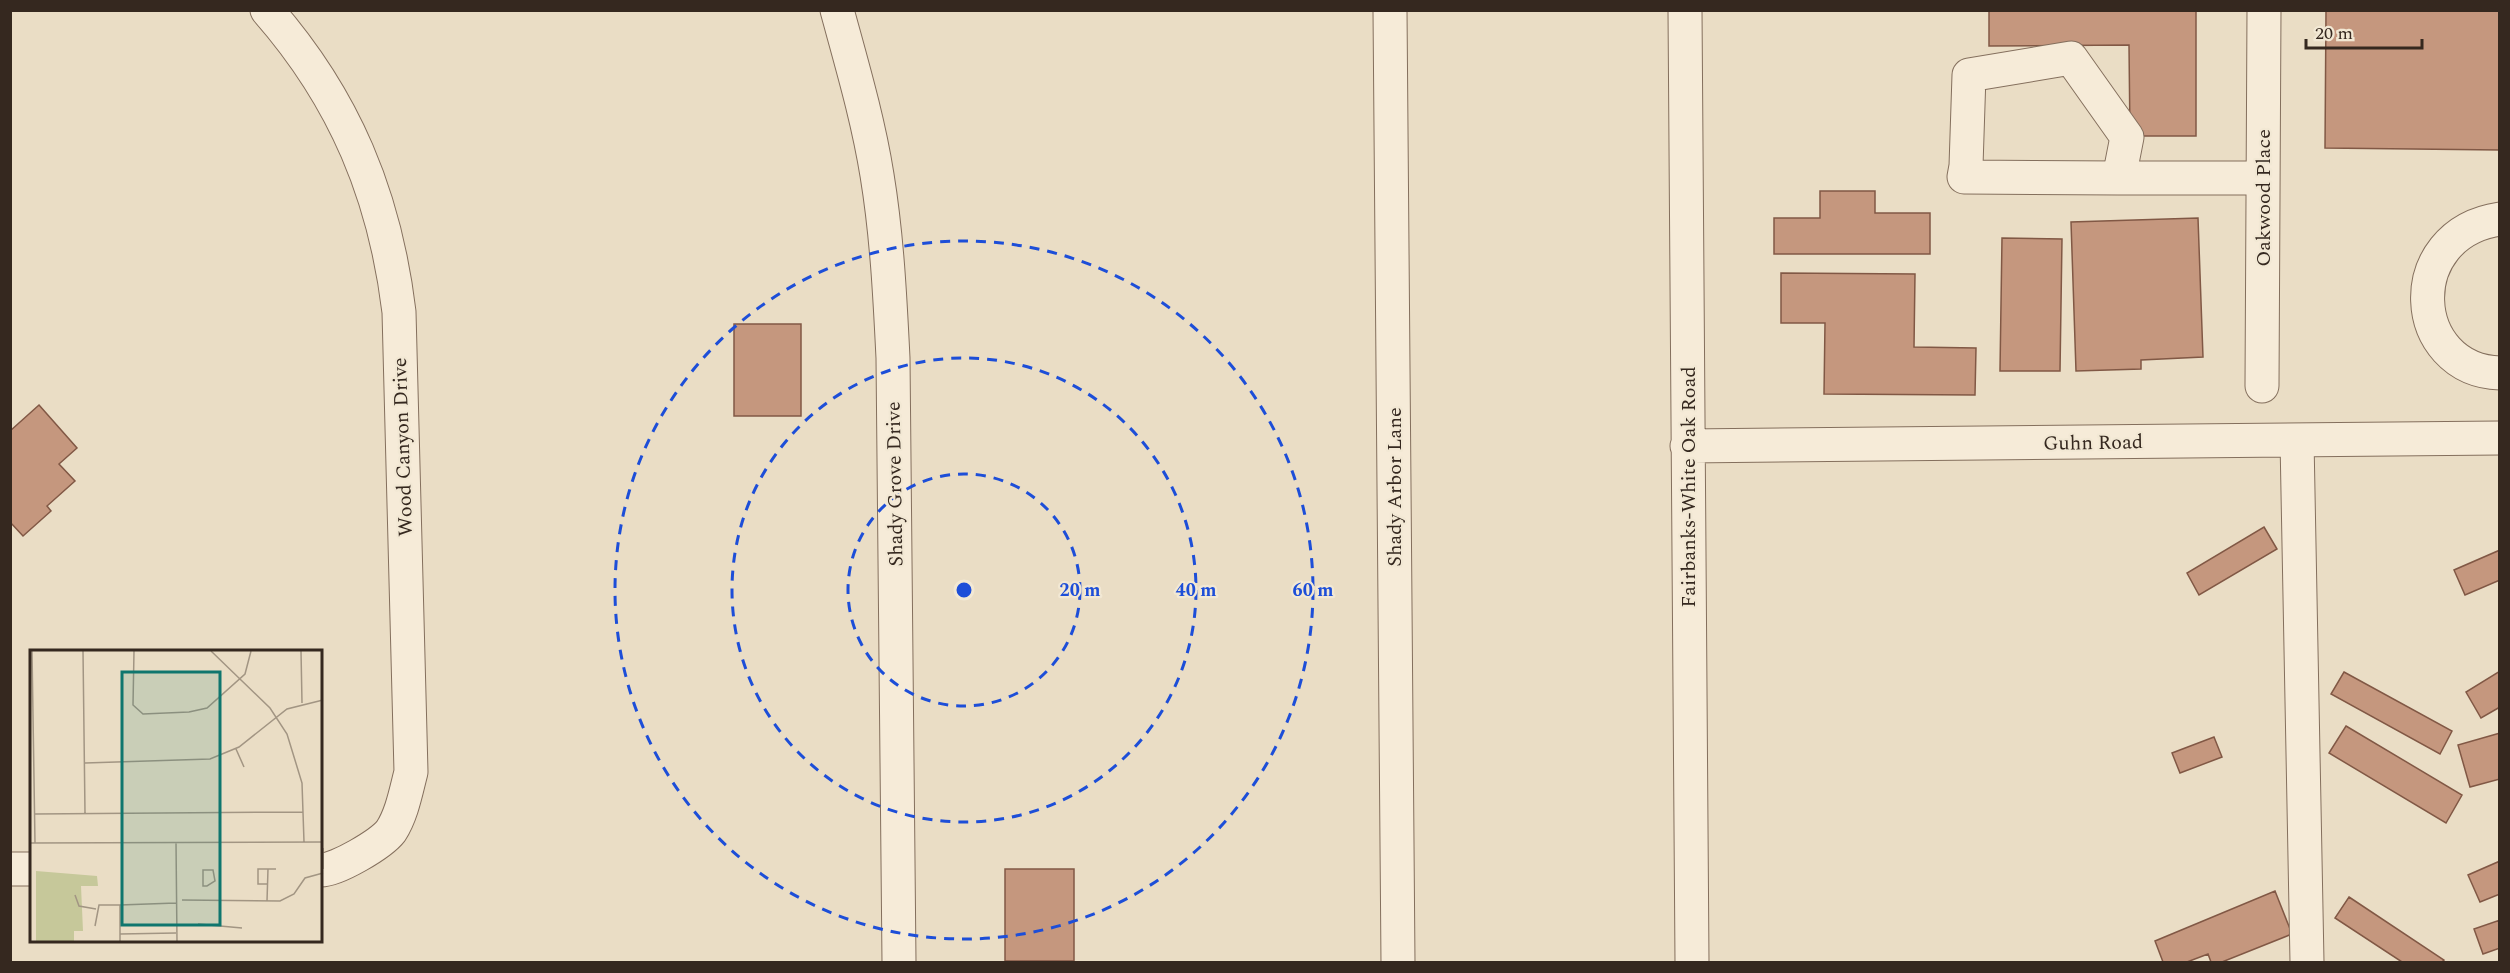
<svg xmlns="http://www.w3.org/2000/svg" width="2510" height="973" viewBox="0 0 2510 973" font-family="Spectral,serif">
	<rect width="100%" height="100%" fill="#eaddc5"/>
	<path fill="#c5977e" stroke="#815845" stroke-width="1.5" d="M 1989,10 L 2196,10 L 2196,136 L 2130,136 L 2129,45 L 1989,46 Z
		M 2326,10 L 2500,10 L 2500,150 L 2325,148 Z
		M 1820,191 L 1875,191 L 1875,213 L 1930,213 L 1930,254 L 1774,254 L 1774,218 L 1820,218 Z
		M 2198,218 L 2203,357 L 2141,360 L 2141,369 L 2076,371 L 2071,222 Z
		M 2002,238 L 2062,239 L 2060,371 L 2000,371 Z
		M 1781,273 L 1915,274 L 1914,347 L 1976,348 L 1975,395 L 1824,394 L 1825,323 L 1781,323 Z
		M 734,324 L 801,324 L 801,416 L 734,416 Z
		M 39,405 L 77,448 L 59,464 L 75,481 L 47,506 L 51,511 L 23,536 L 10,522 L 10,431 Z
		M 2264,527 L 2277,549 L 2199,595 L 2187,573 Z
		M 2500,550 L 2500,580 L 2465,595 L 2454,570 Z
		M 2500,671 L 2500,707 L 2481,718 L 2466,692 Z
		M 2344,672 L 2452,731 L 2440,754 L 2331,694 Z
		M 2346,726 L 2462,795 L 2446,823 L 2329,753 Z
		M 2500,733 L 2500,779 L 2470,787 L 2458,745 Z
		M 2214,737 L 2222,757 L 2180,773 L 2172,753 Z
		M 2500,861 L 2500,894 L 2480,902 L 2468,875 Z
		M 1005,869 L 1074,869 L 1074,961 L 1005,961 Z
		M 2275,891 L 2292,934 L 2222,962 L 2211,962 L 2208,954 L 2187,962 L 2163,962 L 2155,941 Z
		M 2349,897 L 2444,960 L 2442,962 L 2402,962 L 2335,918 Z
		M 2500,920 L 2500,948 L 2483,954 L 2474,929 Z"/>
	<g fill="none" stroke-linecap="round" stroke-linejoin="round">
		<defs>
			<path id="minor" d="M 267,10 C 345,99 385,196 399,312 L 411,772 C 406,791 402,814 391,831 C 381,844 337,870 321,870
				M 837,10 C 852,65 868,119 877,175 C 887,236 890,297 893,358 L 899,962
				M 1390,10 L 1398,962
				M 1685,10 L 1692,962
				M 2071,58 L 2127,137 L 2119,178 L 1964,177 L 1966,166 L 1969,75 Z
				M 2119,178 L 2263,178
				M 2500,219 C 2399,234 2408,370 2500,373
				M 2262,386 L 2264,10
				M 2297,440 L 2307,962
				M 1687,446 L 2500,438
				M 10,869 L 32,869"/>
		</defs>
		<use href="#minor" stroke="#846f5d" stroke-width="35"/>
		<use href="#minor" stroke="#f6ebd8" stroke-width="33"/>
	</g>
	<g fill="none" stroke="#1d4ed8" stroke-width="3" stroke-dasharray="10 8">
		<circle cx="964" cy="590" r="116"/>
		<circle cx="964" cy="590" r="232"/>
		<circle cx="964" cy="590" r="349"/>
	</g>
	<g text-anchor="middle" stroke-width="4.5" stroke-linejoin="round" paint-order="stroke">
		<g font-size="20" fill="#35281f" stroke="#f2e8d4">
			<text transform="translate(2263 198) rotate(-90)" y="7">Oakwood Place</text>
			<text transform="translate(2093 442) rotate(-1)" y="7">Guhn Road</text>
			<text transform="translate(402 447) rotate(-92)" y="7">Wood Canyon Drive</text>
			<text transform="translate(894 484) rotate(-91)" y="7">Shady Grove Drive</text>
			<text transform="translate(1394 487) rotate(-90)" y="7">Shady Arbor Lane</text>
			<text transform="translate(1688 487) rotate(-90)" y="7">Fairbanks-White Oak Road</text>
		</g>
	</g>
	<g transform="translate(30 650)">
		<rect width="292" height="292" fill="#eaddc5"/>
		<path d="M 6,221 L 67,226 L 68,236 L 51,236 L 53,281 L 44,281 L 44,292 L 6,292 Z" fill="#c6c89a"/>
		<path fill="none" stroke="#a29583" stroke-width="1.5" d="M 2,1 L 5,193M 53,1 L 55,163M 104,1 L 103,55 L 113,64 L 159,62 L 177,58 L 215,24 L 221,1M 181,1 L 240,58 L 257,84 L 272,133 L 274,192M 271,1 L 272,53M 206,99 L 214,117M 55,113 L 180,109 L 209,97 L 257,59 L 293,50M 5,164 L 273,162M 146,192 L 147,292M 0,193 L 293,192M 293,198 L 293,219M 173,220 L 183,220 L 185,231 L 177,236 L 173,236 ZM 238,234 L 228,234 L 228,219 L 246,219M 45,245 L 49,256 L 66,259M 152,250 L 250,251 L 264,244 L 275,228 L 293,223M 237,251 L 238,219M 168,274 L 212,278M 65,276 L 69,255 L 90,255M 90,284 L 146,283M 90,292 L 90,255 L 146,253"/>
		<path fill="#0f766e" fill-opacity="0.15" stroke="#0f766e" stroke-width="3" d="M 92,22 L 190,22 L 190,275 L 92,275 Z"/>
		<rect width="292" height="292" fill="none" stroke="#35281f" stroke-width="3"/>
	</g>
	<circle cx="964" cy="590" r="9" fill="#1d4ed8" stroke="#f2e8d4" stroke-width="3"/>
	<g font-size="18" text-anchor="middle" font-weight="bold" fill="#1d4ed8" stroke="#f2e8d4" stroke-width="4.5" stroke-linejoin="round" paint-order="stroke">
		<text x="1080" y="596">20 m</text>
		<text x="1196" y="596">40 m</text>
		<text x="1313" y="596">60 m</text>
	</g>
	<rect width="2510" height="973" fill="none" stroke="#35281f" stroke-width="24"/>
	<path d="M2306 39v9h116v-9" fill="none" stroke="#35281f" stroke-width="3"/>
	<text x="2315" y="39" font-size="18" fill="#35281f" stroke="#f2e8d4" stroke-width="4.5" paint-order="stroke">20 m</text>
</svg>
